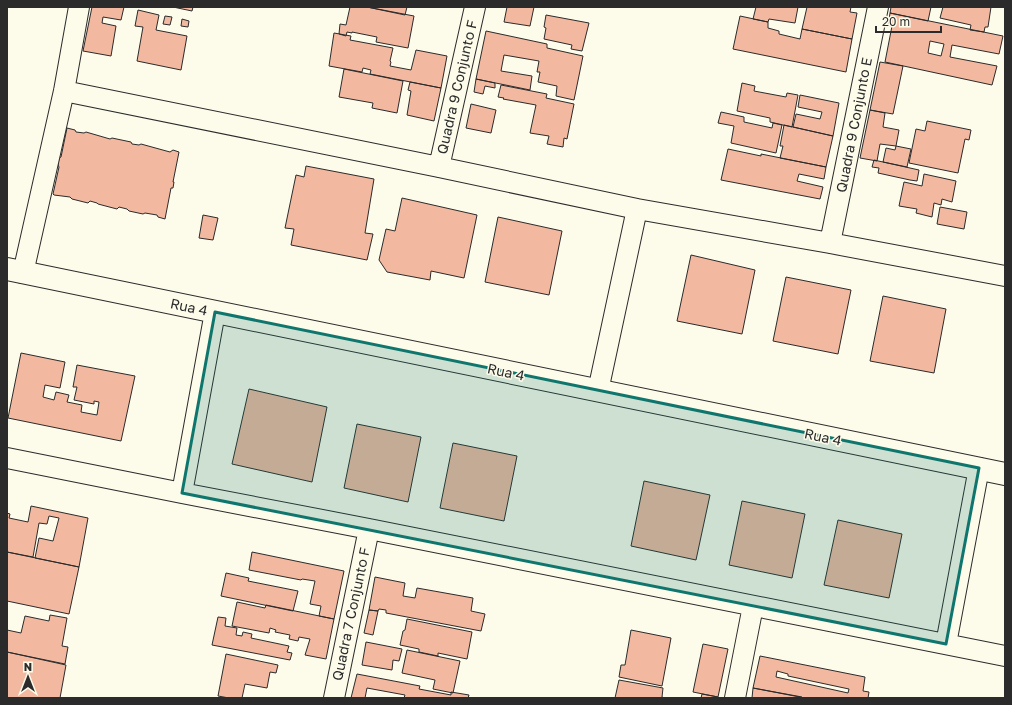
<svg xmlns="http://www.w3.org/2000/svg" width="1012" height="705" viewBox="0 0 1012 705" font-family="'Golos Text',sans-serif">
	<rect width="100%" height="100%" fill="#fdfbea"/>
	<path fill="#f2b8a0" stroke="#2b2b2b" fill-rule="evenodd" d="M 92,7 L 124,7 L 121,20 L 103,17 L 102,23 L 116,26 L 111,56 L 83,51 Z
		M 173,7 L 193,7 L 192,11 Z
		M 350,7 L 367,7 L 414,16 L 408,48 L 376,42 L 377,37 L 352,32 L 352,33 L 347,32 L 346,36 L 339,34 L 340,24 L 346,25 Z
		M 367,7 L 407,7 L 405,15 Z
		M 507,7 L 534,7 L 530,26 L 504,22 Z
		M 756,7 L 798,7 L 795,23 L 769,19 L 768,22 L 753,19 Z
		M 807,7 L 851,7 L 850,12 L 857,13 L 852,39 L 802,29 Z
		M 891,7 L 931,7 L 928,21 L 890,13 Z
		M 943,7 L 991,7 L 988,27 L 985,27 L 984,32 L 970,30 L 971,25 L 940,18 Z
		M 138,10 L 159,15 L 156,30 L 187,36 L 181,70 L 137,61 L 143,27 L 135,26 Z
		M 890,13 L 1003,36 L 999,54 L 952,45 L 950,57 L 997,66 L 992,85 L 885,62 L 892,26 L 888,26 ZM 930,41 L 944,44 L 941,56 L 928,53 Z
		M 546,15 L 589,23 L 582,51 L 571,49 L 572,45 L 544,39 L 546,28 L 544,27 Z
		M 165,16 L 172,17 L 170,25 L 163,24 Z
		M 740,16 L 768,22 L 768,28 L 779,31 L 779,34 L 800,39 L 802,29 L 852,39 L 846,72 L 733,49 Z
		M 182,19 L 189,21 L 188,27 L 181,26 Z
		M 486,31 L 547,44 L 547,48 L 583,56 L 574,100 L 556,96 L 557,86 L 538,82 L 540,72 L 537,72 L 539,61 L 504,55 L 501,71 L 532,76 L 530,90 L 476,79 Z
		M 334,33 L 351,36 L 350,40 L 393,48 L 390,61 L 391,62 L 390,66 L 411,70 L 416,50 L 447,56 L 441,88 L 370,74 L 371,70 L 363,68 L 362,72 L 329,66 Z
		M 880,62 L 903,66 L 893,114 L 870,110 Z
		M 344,69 L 403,81 L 397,113 L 372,108 L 373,103 L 339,97 Z
		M 476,79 L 495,83 L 495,88 L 485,86 L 483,94 L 474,92 Z
		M 410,82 L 441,88 L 434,121 L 407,115 L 411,91 L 408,90 Z
		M 742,83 L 755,86 L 754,91 L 786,97 L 787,93 L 798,95 L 792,127 L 770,122 L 770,118 L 737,111 Z
		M 501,85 L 547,94 L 546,98 L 574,104 L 567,139 L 564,138 L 563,147 L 547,144 L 549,136 L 530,133 L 536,105 L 503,99 L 504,98 L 498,97 Z
		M 800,95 L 839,103 L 833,136 L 793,127 L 796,114 L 820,119 L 822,112 L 798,107 Z
		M 471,104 L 496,110 L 491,133 L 466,128 Z
		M 870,110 L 885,113 L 883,127 L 899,130 L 896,146 L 880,144 L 877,161 L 860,158 Z
		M 721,112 L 744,117 L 744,122 L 772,128 L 773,123 L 782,125 L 776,153 L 731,143 L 734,126 L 718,123 Z
		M 927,121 L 971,130 L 969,140 L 965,139 L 958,173 L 909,163 L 916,129 L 925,131 Z
		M 784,125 L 833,136 L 826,167 L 780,158 L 783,146 L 780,146 Z
		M 67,128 L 75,130 L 76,132 L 84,133 L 86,132 L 110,139 L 112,138 L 131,142 L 132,144 L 139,145 L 141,144 L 170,152 L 173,150 L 179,152 L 173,182 L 174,182 L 173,188 L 171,188 L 165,219 L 158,217 L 157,215 L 145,213 L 143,214 L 129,211 L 127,209 L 119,207 L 117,209 L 98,204 L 97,203 L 90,201 L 88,203 L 72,199 L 70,197 L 54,195 L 53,194 L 59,167 L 58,165 L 59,158 L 61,157 Z
		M 896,146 L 911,149 L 907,167 L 883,162 L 886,148 L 895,150 Z
		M 728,149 L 761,156 L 761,154 L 826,167 L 824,179 L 799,174 L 797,181 L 823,187 L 820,199 L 721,180 Z
		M 874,160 L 919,170 L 917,181 L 910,180 L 878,173 L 879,168 L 872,167 Z
		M 306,166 L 374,179 L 365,233 L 373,234 L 367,260 L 291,245 L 294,229 L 285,228 L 296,175 L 304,177 Z
		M 924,174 L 956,181 L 952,202 L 942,199 L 941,205 L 934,203 L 932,217 L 916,213 L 917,209 L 899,206 L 904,182 L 922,186 Z
		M 402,198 L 477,215 L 464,278 L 431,271 L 430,280 L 387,272 L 379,260 L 386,229 L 395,231 Z
		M 940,207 L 967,212 L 964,229 L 937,224 Z
		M 203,215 L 218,218 L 213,240 L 199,238 Z
		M 498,217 L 562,231 L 549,295 L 485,282 Z
		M 691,255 L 755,270 L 742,334 L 677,321 Z
		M 786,277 L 851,290 L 838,354 L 773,341 Z
		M 883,296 L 946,309 L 934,373 L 870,361 Z
		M 21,353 L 65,362 L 60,388 L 45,385 L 43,397 L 54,400 L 56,392 L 69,395 L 67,402 L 82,405 L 81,412 L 97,415 L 99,402 L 94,401 L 94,404 L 74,400 L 77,387 L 73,387 L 77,365 L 135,376 L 121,441 L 8,418 Z
		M 249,389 L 327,407 L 312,482 L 232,464 Z
		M 357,424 L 421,437 L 408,502 L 344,488 Z
		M 453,443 L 517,456 L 504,521 L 440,508 Z
		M 644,481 L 710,495 L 696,560 L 631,546 Z
		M 742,501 L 805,514 L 792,578 L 729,565 Z
		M 31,506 L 88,518 L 79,567 L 35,558 L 39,538 L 53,541 L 59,518 L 49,516 L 47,524 L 39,523 L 33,557 L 7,552 L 7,513 L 10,514 L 9,518 L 28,522 Z
		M 838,520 L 902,534 L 889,598 L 824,585 Z
		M 7,552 L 79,567 L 69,614 L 7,601 Z
		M 252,552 L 344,571 L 334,619 L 319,616 L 321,606 L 310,604 L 315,581 L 302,579 L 301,580 L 249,570 Z
		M 226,573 L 249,578 L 248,581 L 298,591 L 293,611 L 221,596 Z
		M 375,577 L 405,583 L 403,596 L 415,598 L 417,588 L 473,598 L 471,611 L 485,614 L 481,631 L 386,613 L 386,610 L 379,609 L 378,611 L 369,610 Z
		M 237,602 L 265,608 L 266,605 L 334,619 L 326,659 L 305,655 L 310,639 L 299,637 L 298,641 L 289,639 L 290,635 L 275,632 L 276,630 L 270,628 L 269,633 L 232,626 Z
		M 369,610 L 378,611 L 373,635 L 364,633 Z
		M 50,615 L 67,618 L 62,646 L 68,647 L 65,664 L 7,652 L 7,630 L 21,633 L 25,616 L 49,621 Z
		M 218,617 L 226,618 L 225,626 L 237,628 L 236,635 L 242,636 L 243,632 L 252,634 L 251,638 L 289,646 L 287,652 L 292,653 L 290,660 L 212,645 Z
		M 407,619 L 472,632 L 467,659 L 438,653 L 438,656 L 419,652 L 419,649 L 400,645 L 403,631 L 405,630 Z
		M 631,630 L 671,638 L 662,686 L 619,677 L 621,665 L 625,665 Z
		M 366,642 L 402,649 L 399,661 L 393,660 L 392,670 L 362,665 Z
		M 703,644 L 728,649 L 718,697 L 693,692 Z
		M 407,650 L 460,661 L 453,693 L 433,689 L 435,680 L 402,673 Z
		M 7,652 L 66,665 L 60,698 L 7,698 Z
		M 226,654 L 278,665 L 276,673 L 270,672 L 267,688 L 245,684 L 242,698 L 229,698 L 218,696 Z
		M 760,656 L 865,677 L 863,691 L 869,692 L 868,698 L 805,698 L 753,688 ZM 777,671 L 788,674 L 788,676 L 849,689 L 848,693 L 776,677 Z
		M 357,674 L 420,686 L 419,689 L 451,695 L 451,692 L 469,695 L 468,698 L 404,698 L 405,695 L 367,688 L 365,698 L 351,698 Z
		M 619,680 L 663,688 L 662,697 L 664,698 L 615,698 Z
		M 753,688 L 802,697 L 801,698 L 752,698 Z
		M 702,694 L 718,697 L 718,698 L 701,698 Z"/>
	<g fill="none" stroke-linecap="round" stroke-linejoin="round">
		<defs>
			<path id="street" d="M 64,91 L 439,167 L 637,209 L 830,243 L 1005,276
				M 439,167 L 475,7
				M 830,243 L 878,7
				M 23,273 L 64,91 L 79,7
				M 598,391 L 637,209
				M 7,458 L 182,493 L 369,529 L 1005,656
				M 182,493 L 215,312
				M 946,644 L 979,468
				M 334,698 L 369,529
				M 735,698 L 753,606"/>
			<path id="secondary" d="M 7,269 L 1005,474"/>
		</defs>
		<use href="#street" stroke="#2b2b2b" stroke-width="22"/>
		<use href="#secondary" stroke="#2b2b2b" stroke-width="24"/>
		<use href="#street" stroke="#fdfbea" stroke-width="20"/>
		<use href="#secondary" stroke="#fdfbea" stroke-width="22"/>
	</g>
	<path fill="#0f766e" fill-opacity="0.2" stroke="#0f766e" stroke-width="3" stroke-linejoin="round" d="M 215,312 L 979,468 L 946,644 L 182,493 Z"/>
	<g text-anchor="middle" stroke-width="3" stroke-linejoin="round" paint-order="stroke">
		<g font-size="14" fill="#2b2b2b" stroke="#fdfbea">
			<text transform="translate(457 87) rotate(-77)" y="5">Quadra 9 Conjunto F</text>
			<text transform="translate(854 125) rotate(-79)" y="5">Quadra 9 Conjunto E</text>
			<text transform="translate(189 307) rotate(12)" y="5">Rua 4</text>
			<text transform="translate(506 372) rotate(12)" y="5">Rua 4</text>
			<text transform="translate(823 437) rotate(12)" y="5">Rua 4</text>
			<text transform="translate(351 614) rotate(-78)" y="5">Quadra 7 Conjunto F</text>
		</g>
	</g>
	<rect width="1012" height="705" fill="none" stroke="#2b2b2b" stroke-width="16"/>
	<g transform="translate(28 677)" stroke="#fdfbea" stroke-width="3" paint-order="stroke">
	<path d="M0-3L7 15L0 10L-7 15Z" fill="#2b2b2b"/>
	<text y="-6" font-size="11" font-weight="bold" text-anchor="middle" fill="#2b2b2b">N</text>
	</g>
	<path d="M876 26v6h65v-6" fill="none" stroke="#2b2b2b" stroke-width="2"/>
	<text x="882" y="26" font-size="12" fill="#2b2b2b" stroke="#fdfbea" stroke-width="3" paint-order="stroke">20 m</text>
</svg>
